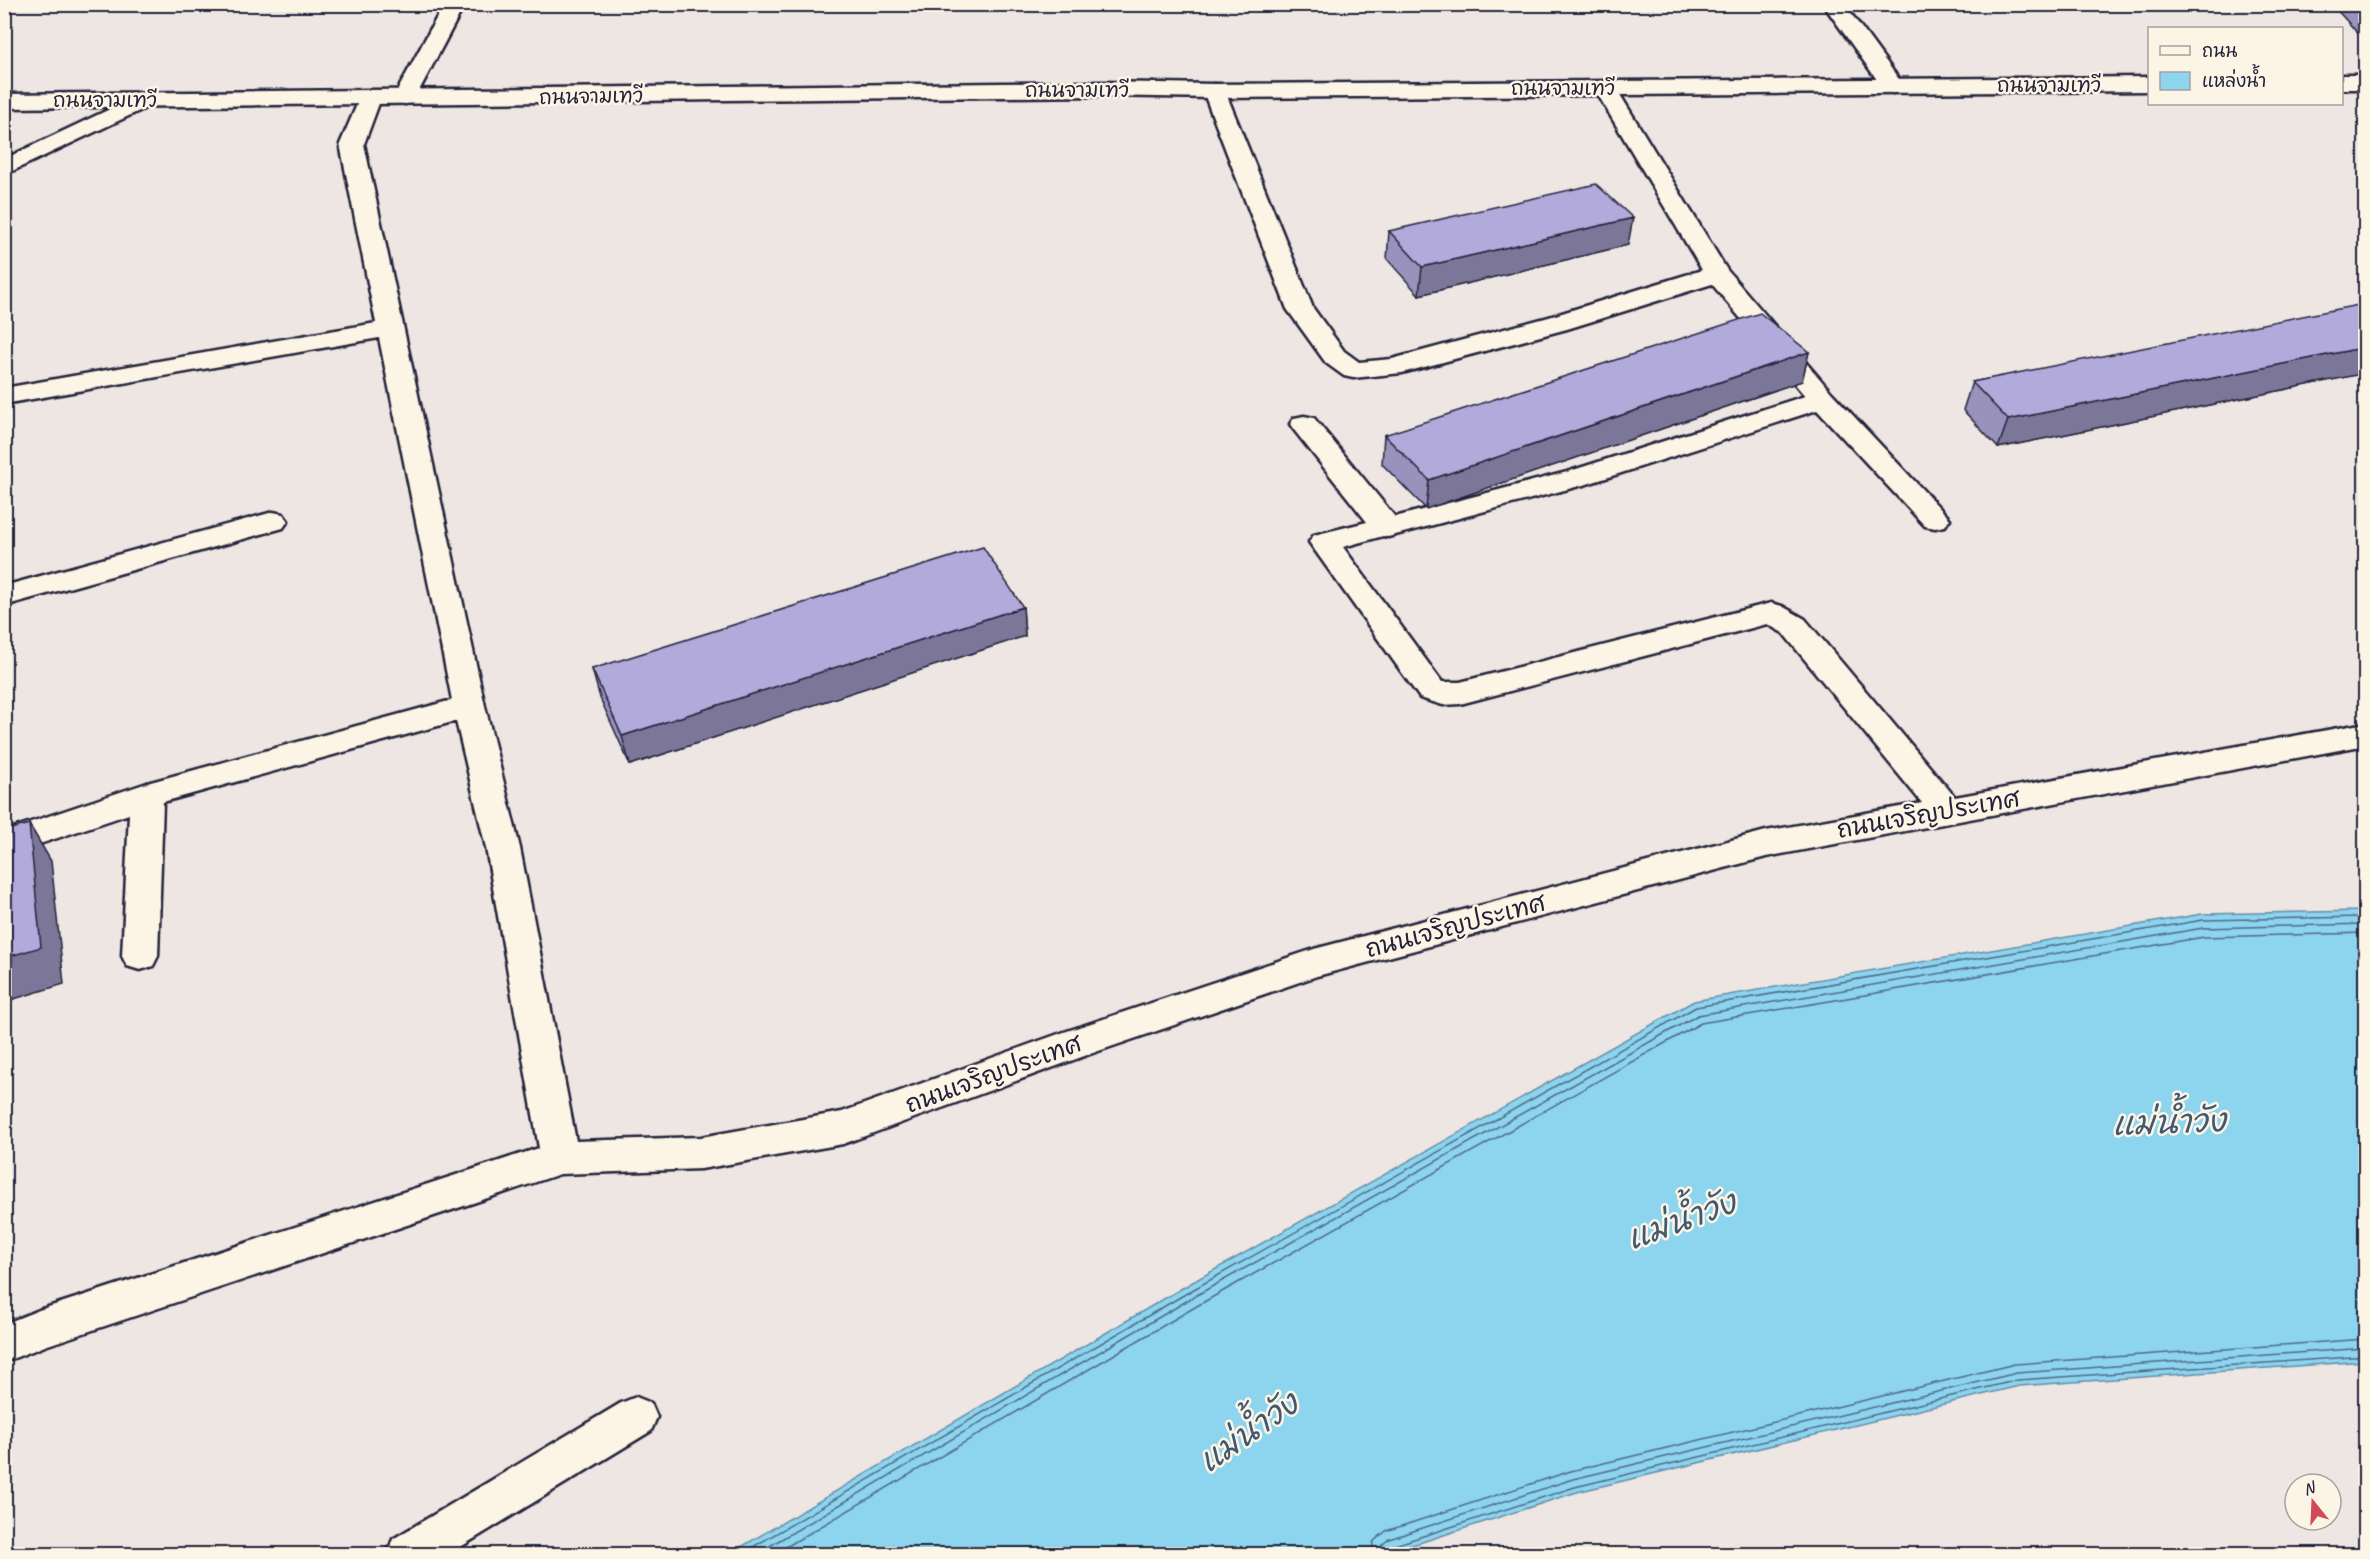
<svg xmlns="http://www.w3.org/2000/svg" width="2370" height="1559" viewBox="0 0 2370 1559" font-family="Caveat,'Playpen Sans Thai',sans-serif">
	<rect width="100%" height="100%" fill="#ede6e3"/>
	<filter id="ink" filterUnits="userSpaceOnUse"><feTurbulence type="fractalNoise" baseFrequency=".0167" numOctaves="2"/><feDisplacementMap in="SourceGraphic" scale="12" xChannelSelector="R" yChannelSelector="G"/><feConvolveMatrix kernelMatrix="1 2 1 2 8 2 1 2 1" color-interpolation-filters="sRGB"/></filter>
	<g filter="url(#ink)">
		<path fill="#8dd4ef" stroke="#628da7" stroke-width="1.5" d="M 2365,911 L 2365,1361 L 2019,1386 L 1577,1492 L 1385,1554 L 729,1554 L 1191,1283 L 1694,1001 L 2202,914 Z"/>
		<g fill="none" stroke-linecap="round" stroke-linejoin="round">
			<path stroke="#4d6983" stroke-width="1.5" d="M 741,1554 L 1194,1289 L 1696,1007 L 2203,920 L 2366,917
				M 756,1554 L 1197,1295 L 1698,1015 L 2203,928 L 2366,924
				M 774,1554 L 1202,1303 L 1701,1023 L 2204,937 L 2366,933
				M 1371,1554 L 1374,1541 L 1386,1531 L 1571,1471 L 2015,1364 L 2366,1339
				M 1380,1554 L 1382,1545 L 1389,1539 L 1573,1479 L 2017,1373 L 2366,1348
				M 1387,1554 L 1388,1549 L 1392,1546 L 1575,1487 L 2018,1380 L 2366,1356"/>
			<defs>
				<path id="minor" d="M 444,4 L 465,4 L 413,102 L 405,104 L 397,102 L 394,97 Z
					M 1823,4 L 1844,4 L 1904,86 L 1901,91 L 1893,93 L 1885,91 Z
					M 1605,81 L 1613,83 L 1616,88 L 1727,270 L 1832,393 L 1950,519 L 1945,526 L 1935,528 L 1925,526 L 1817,410 L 1587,484 L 1388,537 L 1383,536 L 1343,547 L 1442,682 L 1460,682 L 1771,603 L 1782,606 L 1805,619 L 1955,797 L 2366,723 L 2366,745 L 1766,857 L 1317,976 L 1090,1054 L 843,1144 L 701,1169 L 560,1174 L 45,1346 L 4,1362 L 4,1324 L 39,1310 L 539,1148 L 486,848 L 456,721 L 163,802 L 158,956 L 153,966 L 140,970 L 127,966 L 122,956 L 129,814 L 4,856 L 4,831 L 147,783 L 452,700 L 379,338 L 4,404 L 4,388 L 376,323 L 340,144 L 362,93 L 370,91 L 378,93 L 381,98 L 364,144 L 485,706 L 520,848 L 576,1141 L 701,1137 L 842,1112 L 1064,1032 L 1314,949 L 1766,831 L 1922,803 L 1783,633 L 1767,624 L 1460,704 L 1443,705 L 1420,698 L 1309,542 L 1314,535 L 1367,522 L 1294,430 L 1290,424 L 1294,418 L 1304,416 L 1314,418 L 1395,517 L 1567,472 L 1805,396 L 1712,284 L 1567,329 L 1402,373 L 1353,378 L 1344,376 L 1326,363 L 1287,309 L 1203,91 L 1206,86 L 1214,84 L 1222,86 L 1225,91 L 1313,308 L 1344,351 L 1359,362 L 1392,359 L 1549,317 L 1702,270 L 1594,88 L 1597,83 Z
					M 146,92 L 154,94 L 157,99 L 154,104 L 4,175 L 4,159 Z
					M 273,512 L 283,514 L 288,521 L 283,528 L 4,606 L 4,586 Z
					M 636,1397 L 651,1403 L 657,1417 L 651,1431 L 449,1554 L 387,1554 L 393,1539 L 621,1403 Z"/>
				<path id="major" d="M 2342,75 L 2366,75 L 2366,89 L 2342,89 Z
					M 2150,77 L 2150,91 L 1214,98 L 1101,96 L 4,108 L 4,94 L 1101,82 L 1214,84 Z"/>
			</defs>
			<use href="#minor" stroke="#22223b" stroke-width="5"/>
			<use href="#major" stroke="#22223b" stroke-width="5"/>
			<use href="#minor" fill="#fcf5e5" fill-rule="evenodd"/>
			<use href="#major" fill="#fcf5e5" fill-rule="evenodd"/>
		</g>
		<path fill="#9892bc" stroke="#22223b" stroke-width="1.5" d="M 2336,4 L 2366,4 L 2366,42 L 2335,8 Z
			M 1389,231 L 1628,245 L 1419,295 L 1387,259 Z
			M 2366,311 L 2366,373 L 1998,448 L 1963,410 L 1972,382 Z
			M 1809,352 L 1802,381 L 1426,509 L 1382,464 L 1384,435 Z
			M 1023,607 L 1025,636 L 630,765 L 600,698 L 592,669 Z"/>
		<path fill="#7c7799" stroke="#22223b" stroke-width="1.5" d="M 1633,218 L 1628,245 L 1419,295 L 1422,267 Z
			M 2366,347 L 2366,373 L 1998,448 L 2008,420 Z
			M 1809,352 L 1802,381 L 1426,509 L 1429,480 Z
			M 1023,607 L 1025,636 L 630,765 L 622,736 Z
			M 29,824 L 51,861 L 64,984 L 4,1002 L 4,958 Z"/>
		<path fill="#b1aadb" stroke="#22223b" stroke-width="1.5" d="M 2356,4 L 2366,4 L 2366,15 Z
			M 1596,184 L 1633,218 L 1422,267 L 1389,231 Z
			M 2358,305 L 2366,311 L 2366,347 L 2008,420 L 1972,382 Z
			M 1760,313 L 1809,352 L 1429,480 L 1384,435 Z
			M 983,547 L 1023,607 L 622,736 L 592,669 Z
			M 29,824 L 41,947 L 4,958 L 4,831 Z"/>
	</g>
	<g text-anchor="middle" stroke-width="5" stroke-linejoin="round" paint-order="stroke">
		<g font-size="20" fill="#22223b" stroke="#fcf5e5">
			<text x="2049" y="92">ถนนจามเทวี</text>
			<text x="1563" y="95">ถนนจามเทวี</text>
			<text x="1077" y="97">ถนนจามเทวี</text>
			<text transform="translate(591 96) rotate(-1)" y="7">ถนนจามเทวี</text>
			<text x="105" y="107">ถนนจามเทวี</text>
		</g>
		<g font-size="24" fill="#22223b" stroke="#fcf5e5">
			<text transform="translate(1928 814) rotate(-10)" y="8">ถนนเจริญประเทศ</text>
			<text transform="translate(1455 926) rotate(-15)" y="8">ถนนเจริญประเทศ</text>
			<text transform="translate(993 1074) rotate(-20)" y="8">ถนนเจริญประเทศ</text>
		</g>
		<g font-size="32" font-style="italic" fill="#425771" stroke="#fcf5e5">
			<text transform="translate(2169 1122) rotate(-2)" y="11">แม่น้ำวัง</text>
			<text transform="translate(1681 1220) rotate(-20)" y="11">แม่น้ำวัง</text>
			<text transform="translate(1248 1432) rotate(-35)" y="11">แม่น้ำวัง</text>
		</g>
	</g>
	<rect width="2370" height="1559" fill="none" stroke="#fcf5e5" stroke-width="24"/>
	<rect x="12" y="12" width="2346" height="1535" fill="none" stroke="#22223b" stroke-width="2" filter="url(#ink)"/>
	<rect x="2148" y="27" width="195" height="78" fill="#fcf5e5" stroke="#a5a1a1" stroke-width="1.5"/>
	<rect x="2160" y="46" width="30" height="9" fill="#fcf5e5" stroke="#a5a1a1" stroke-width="1.5"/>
	<text x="2202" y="57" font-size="18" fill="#22223b">ถนน</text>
	<rect x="2160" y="72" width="30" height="18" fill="#8dd4ef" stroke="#a5a1a1" stroke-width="1.5"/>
	<text x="2202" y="87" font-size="18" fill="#22223b">แหล่งน้ำ</text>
	<g transform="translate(2313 1502) rotate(342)"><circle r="28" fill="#fcf5e5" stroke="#a5a1a1" stroke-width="1.5"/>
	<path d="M0-4.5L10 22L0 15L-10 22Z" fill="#d1495b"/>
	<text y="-9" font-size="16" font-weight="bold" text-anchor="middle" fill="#22223b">N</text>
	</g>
</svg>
